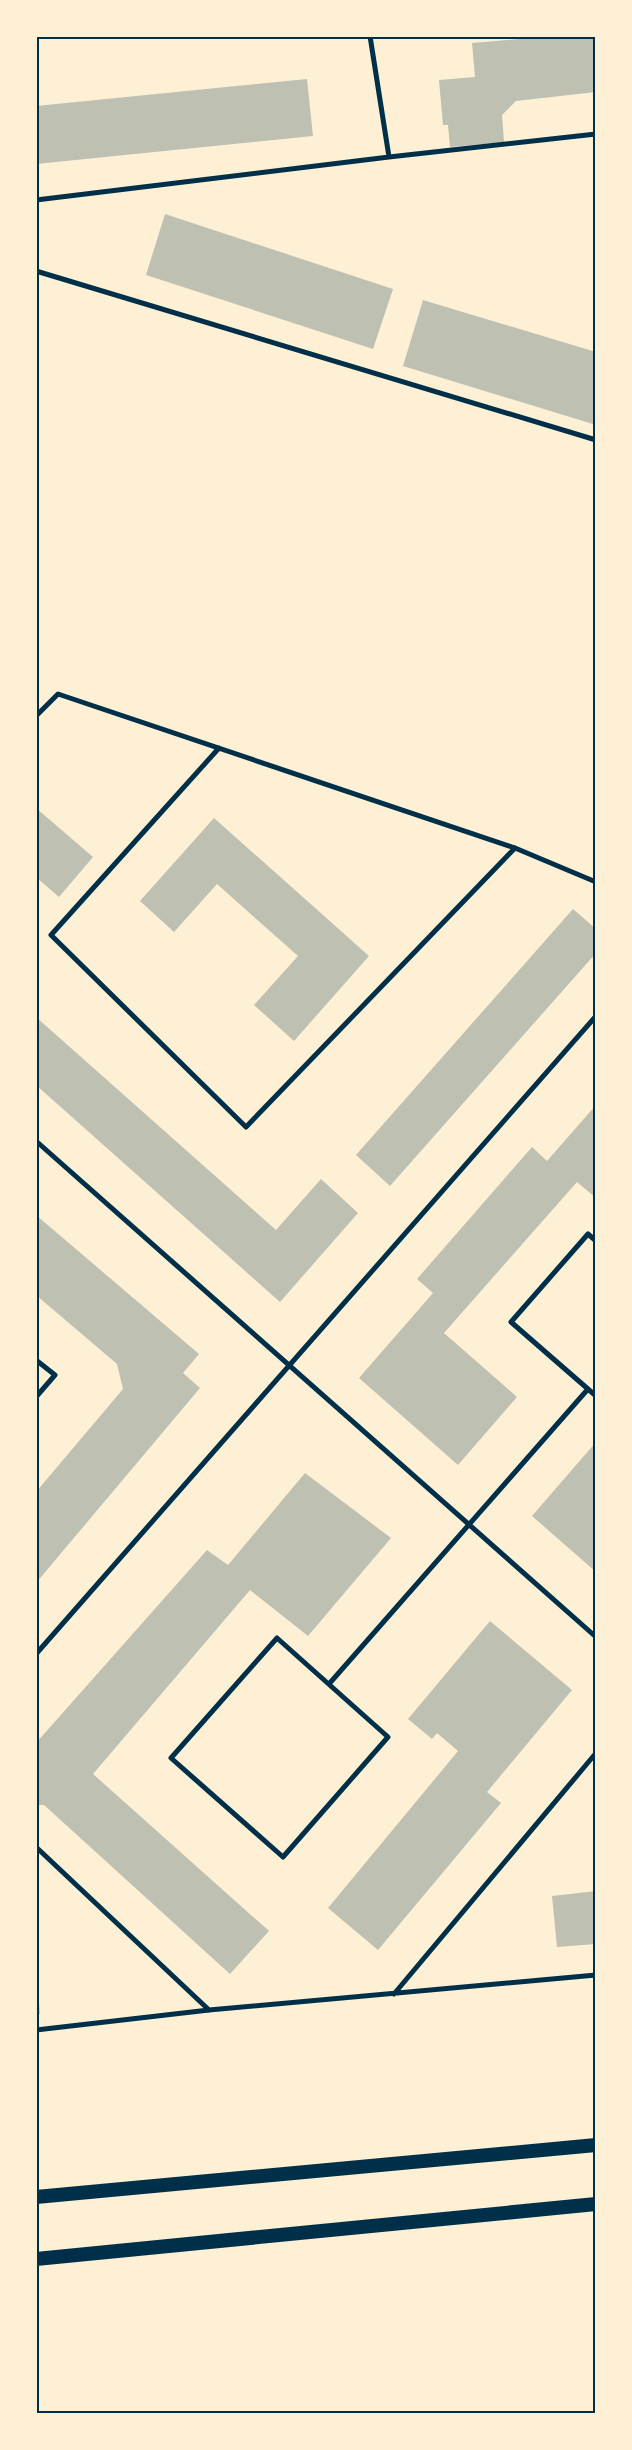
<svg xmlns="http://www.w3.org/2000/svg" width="632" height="2450" viewBox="0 0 632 2450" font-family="Ubuntu,sans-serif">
	<rect width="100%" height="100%" fill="#fdf0d5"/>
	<path fill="#bec0b2" d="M 555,36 L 596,36 L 596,92 L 516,101 L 502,115 L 504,142 L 450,147 L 448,125 L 443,125 L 439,80 L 475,77 L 472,43 Z
		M 307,79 L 313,136 L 36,164 L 36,106 Z
		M 165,214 L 393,289 L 373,349 L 146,275 Z
		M 423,300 L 596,352 L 596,425 L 403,366 Z
		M 36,808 L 93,857 L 59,897 L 36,877 Z
		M 214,818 L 369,956 L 294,1041 L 254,1005 L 298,956 L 217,884 L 174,932 L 140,901 Z
		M 573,909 L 596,929 L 596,953 L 390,1186 L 356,1155 Z
		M 36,1017 L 276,1230 L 321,1179 L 358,1213 L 280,1302 L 36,1085 Z
		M 596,1105 L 596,1198 L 577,1182 L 444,1333 L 517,1397 L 458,1465 L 359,1378 L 433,1293 L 417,1279 L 532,1147 L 547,1161 Z
		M 36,1215 L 199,1354 L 183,1373 L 200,1388 L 36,1583 L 36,1492 L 123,1389 L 117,1364 L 36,1295 Z
		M 596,1442 L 596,1572 L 532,1516 Z
		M 305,1473 L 391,1538 L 308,1636 L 250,1590 L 93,1774 L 269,1931 L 230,1974 L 44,1805 L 36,1805 L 36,1743 L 207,1550 L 228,1565 Z
		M 490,1621 L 572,1690 L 487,1792 L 501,1803 L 378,1950 L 328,1908 L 458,1751 L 437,1733 L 432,1739 L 408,1719 Z
		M 596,1891 L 596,1944 L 557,1947 L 552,1896 Z
		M 36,1967 L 40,2014 L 36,2014 Z"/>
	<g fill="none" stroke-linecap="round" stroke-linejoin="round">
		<path stroke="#003049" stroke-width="5" d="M 389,157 L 596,134
			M 36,200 L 389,157 L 370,36
			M 36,271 L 596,440
			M 36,716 L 58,694 L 515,848 L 596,882
			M 219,748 L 51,935 L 246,1127 L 515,848
			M 36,1141 L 596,1637
			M 596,1241 L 588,1234 L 511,1322 L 596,1396
			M 36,1360 L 55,1375 L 36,1397
			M 277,1638 L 388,1737 L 283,1857 L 171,1758 Z
			M 36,1654 L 596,1016
			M 329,1684 L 588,1389
			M 36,1847 L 209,2010
			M 394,1994 L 596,1753
			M 36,2030 L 209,2010 L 596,1975"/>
		<path stroke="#003049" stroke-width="14" d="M 36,2197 L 596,2145
			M 36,2259 L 596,2204"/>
	</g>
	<rect width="632" height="2450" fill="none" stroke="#fdf0d5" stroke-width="75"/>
	<rect x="38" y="38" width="556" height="2374" fill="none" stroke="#003049" stroke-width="2"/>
</svg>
